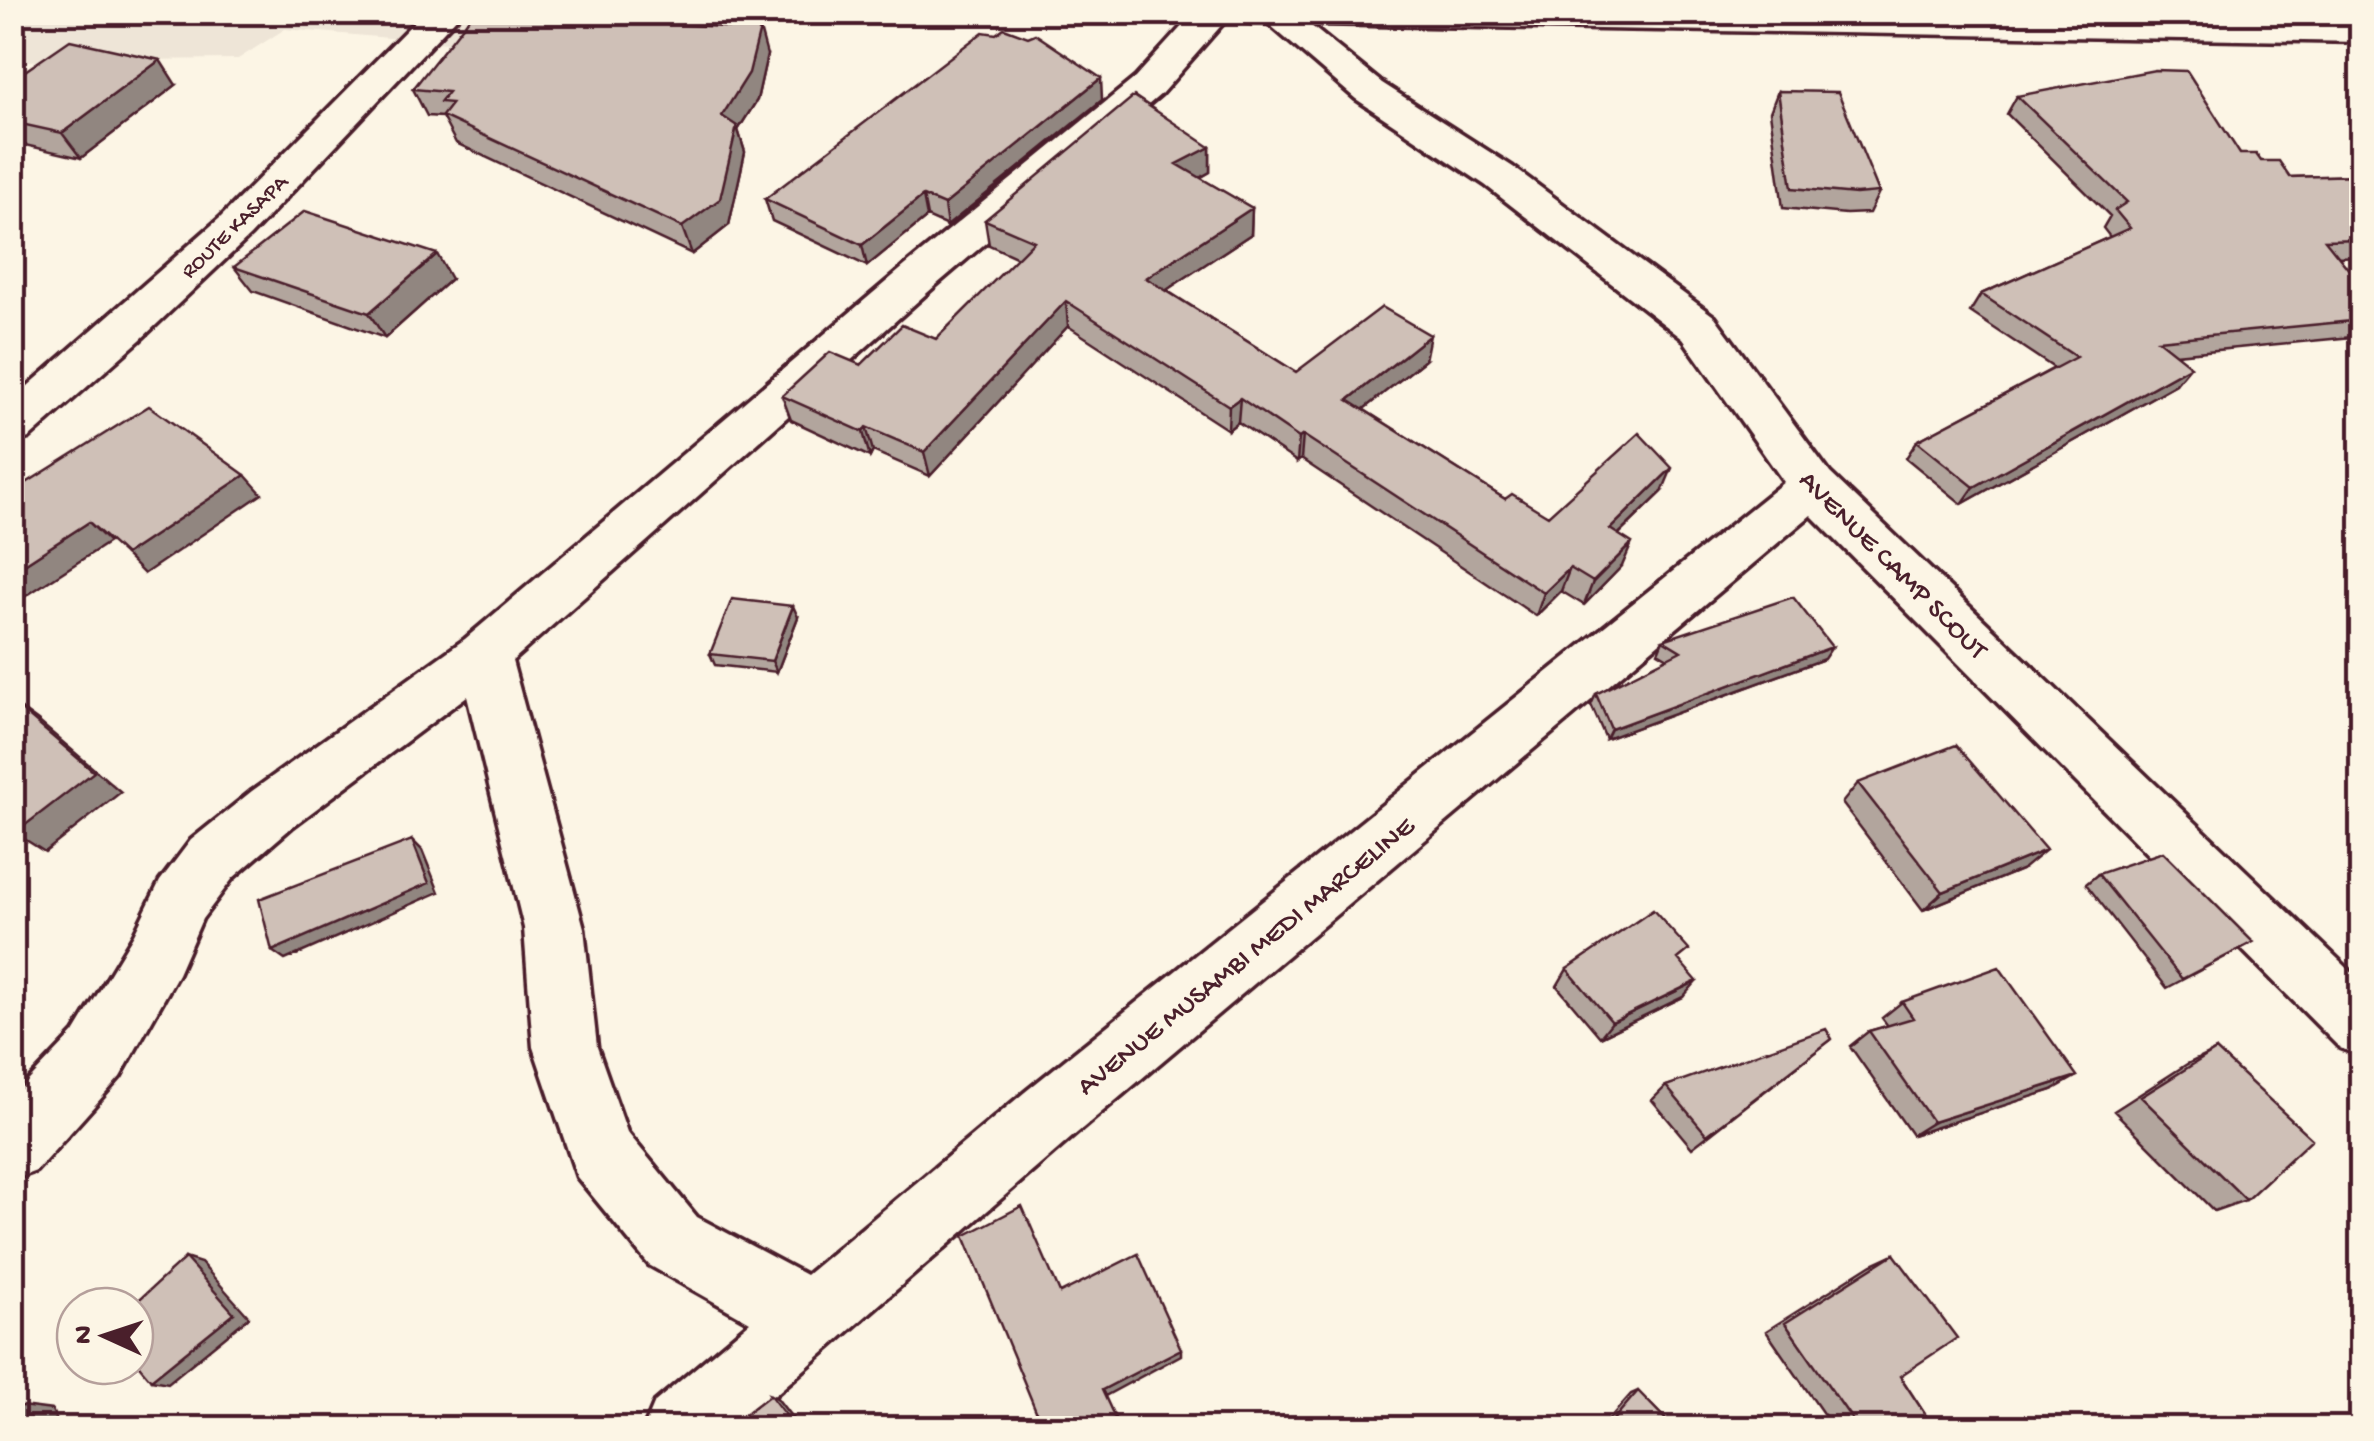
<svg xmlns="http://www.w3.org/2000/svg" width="2374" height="1441" viewBox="0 0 2374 1441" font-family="'Gochi Hand',sans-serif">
	<rect width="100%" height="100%" fill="#fcf5e5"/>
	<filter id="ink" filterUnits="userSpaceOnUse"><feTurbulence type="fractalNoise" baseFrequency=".01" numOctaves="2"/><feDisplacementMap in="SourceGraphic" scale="20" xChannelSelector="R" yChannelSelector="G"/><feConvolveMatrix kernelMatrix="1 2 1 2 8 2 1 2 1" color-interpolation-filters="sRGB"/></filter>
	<g filter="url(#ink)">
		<path fill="#eee5d7" d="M 12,13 L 490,13 L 459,44 L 285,29 L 238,59 L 13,61 Z"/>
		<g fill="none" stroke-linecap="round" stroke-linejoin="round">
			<defs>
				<path id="street" d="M 1195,12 L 1233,12 L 1161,94 L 936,285 L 512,661 L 584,928 L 597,1047 L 627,1132 L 697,1217 L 806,1275 L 1025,1092 L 1784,482 L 1683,339 L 1485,185 L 1356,99 L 1255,12 L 1294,12 L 1382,83 L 1513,167 L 1715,317 L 1830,473 L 2362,982 L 2362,1056 L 2340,1048 L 1811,515 L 1071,1138 L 737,1428 L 644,1428 L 655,1402 L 750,1322 L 649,1265 L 577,1177 L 533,1047 L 524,928 L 467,696 L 292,827 L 233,878 L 202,919 L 178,974 L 120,1077 L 36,1171 L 12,1180 L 12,1098 L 74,1033 L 134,934 L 160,881 L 191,840 L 252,791 L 465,639 L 906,265 L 1135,78 Z"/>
				<path id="secondary" d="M 424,12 L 462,12 L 250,236 L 140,340 L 29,438 L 12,443 L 12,400 L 220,218 Z
					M 1234,12 L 1913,12 L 2362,20 L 2362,42 L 1252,23 L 1239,20 Z"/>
			</defs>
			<use href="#street" stroke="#4a1f2b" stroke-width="7"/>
			<use href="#secondary" stroke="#4a1f2b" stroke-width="7"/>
			<use href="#street" fill="#fcf5e5" fill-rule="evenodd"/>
			<use href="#secondary" fill="#fcf5e5" fill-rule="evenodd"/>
		</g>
		<path fill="#b2a59d" stroke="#4a1f2b" stroke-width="2.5" d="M 767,55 L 757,100 L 738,130 L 745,152 L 729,225 L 692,254 L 456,143 L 442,117 L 427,116 L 413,89 Z
			M 12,80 L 176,85 L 81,158 L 12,142 Z
			M 1778,91 L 1879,192 L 1869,213 L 1846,214 L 1783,208 L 1770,112 Z
			M 2017,96 L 2240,154 L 2261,161 L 2290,177 L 2362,175 L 2362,256 L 2338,257 L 2362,286 L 2362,336 L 2176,354 L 2176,384 L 1962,504 L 1906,458 L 1917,441 L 2054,368 L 1970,312 L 1981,294 L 2110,237 L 2103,228 L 2110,216 L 2007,114 Z
			M 1102,100 L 947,226 L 927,217 L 867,266 L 772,221 L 765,199 Z
			M 1210,147 L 1210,172 L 1200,178 L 1252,208 L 1251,234 L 1166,290 L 1296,372 L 1425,360 L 1363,409 L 1505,499 L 1548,516 L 1662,492 L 1619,534 L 1622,566 L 1584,605 L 1561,591 L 1536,616 L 1301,459 L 1297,462 L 1238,422 L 1228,430 L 1068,326 L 930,476 L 873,451 L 870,457 L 791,420 L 782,396 L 936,339 L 1018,258 L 989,245 L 985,220 Z
			M 234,267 L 451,279 L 385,338 L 253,291 Z
			M 798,617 L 777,672 L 715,665 L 710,654 Z
			M 1663,640 L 1824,659 L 1606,739 L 1591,705 L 1596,694 L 1668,658 L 1658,652 Z
			M 1858,783 L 2023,869 L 1923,910 L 1842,803 Z
			M 2098,874 L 2253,942 L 2167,988 L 2086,884 Z
			M 1680,962 L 1683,997 L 1600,1037 L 1557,986 L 1567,969 Z
			M 1902,1002 L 2052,1090 L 1912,1135 L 1850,1046 L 1869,1031 L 1888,1026 L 1882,1018 Z
			M 1832,1039 L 1692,1148 L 1652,1100 L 1666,1086 Z
			M 2216,1050 L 2246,1200 L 2214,1211 L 2114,1111 L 2187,1064 Z
			M 1894,1254 L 1900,1376 L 1934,1428 L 1833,1428 L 1766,1331 L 1872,1264 Z
			M 1638,1391 L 1674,1428 L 1601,1428 L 1631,1394 Z"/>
		<path fill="#918680" stroke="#4a1f2b" stroke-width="2.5" d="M 760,29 L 767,55 L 757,100 L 738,130 L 745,152 L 729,225 L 692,254 L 682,227 L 722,116 Z
			M 160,60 L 176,85 L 81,158 L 62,133 Z
			M 1101,78 L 1102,100 L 947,226 L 944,205 Z
			M 1210,147 L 1210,172 L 1177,190 L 1177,164 Z
			M 923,196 L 927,217 L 867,266 L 862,245 Z
			M 1252,208 L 1251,234 L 1147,303 L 1146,278 Z
			M 437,254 L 451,279 L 385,338 L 369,313 Z
			M 1066,301 L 1068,326 L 930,476 L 924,452 Z
			M 1430,335 L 1425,360 L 1345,424 L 1348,400 Z
			M 2191,366 L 2176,384 L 1962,504 L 1974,487 Z
			M 1240,398 L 1238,422 L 1228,430 L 1229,406 Z
			M 866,427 L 873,451 L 870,457 L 863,432 Z
			M 1303,435 L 1301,459 L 1297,462 L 1299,438 Z
			M 1672,468 L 1662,492 L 1600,552 L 1610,529 Z
			M 245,475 L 262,494 L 144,574 L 125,555 Z
			M 89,522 L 109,542 L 12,605 L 12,572 Z
			M 1632,543 L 1622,566 L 1584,605 L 1593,582 Z
			M 1570,568 L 1561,591 L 1536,616 L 1544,593 Z
			M 793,606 L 798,617 L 777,672 L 772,661 Z
			M 1832,647 L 1824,659 L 1606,739 L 1611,729 Z
			M 12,702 L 38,721 L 121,792 L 45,852 L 15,833 Z
			M 412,840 L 422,850 L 439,892 L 285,960 L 272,951 Z
			M 2046,850 L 2023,869 L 1923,910 L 1943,892 Z
			M 1697,981 L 1683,997 L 1600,1037 L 1612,1022 Z
			M 2077,1076 L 2052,1090 L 1912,1135 L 1933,1122 Z
			M 185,1258 L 201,1263 L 249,1317 L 168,1383 L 151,1380 Z
			M 1181,1349 L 1181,1355 L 1105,1396 L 1102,1390 Z
			M 770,1395 L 777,1398 L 800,1428 L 795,1428 Z
			M 14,1405 L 52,1410 L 60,1428 L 25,1428 Z
			M 1115,1418 L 1117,1423 L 1107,1428 L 1097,1428 Z
			M 224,1421 L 241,1424 L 248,1428 L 235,1428 Z"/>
		<path fill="#cfc0b7" stroke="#4a1f2b" stroke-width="2.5" d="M 473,13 L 760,29 L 749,73 L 722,116 L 737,126 L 720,199 L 682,227 L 442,116 L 452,103 L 440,102 L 448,92 L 413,89 Z
			M 1004,28 L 1028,37 L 1035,34 L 1101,78 L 944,205 L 923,196 L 862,245 L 765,199 L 983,32 L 996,34 Z
			M 70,40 L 160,60 L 62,133 L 12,122 L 12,80 Z
			M 2155,70 L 2187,71 L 2240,154 L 2256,154 L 2261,161 L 2279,161 L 2290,177 L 2362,175 L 2362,239 L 2325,240 L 2362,286 L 2362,320 L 2158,340 L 2191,366 L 1974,487 L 1917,441 L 2076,357 L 1981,294 L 2130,228 L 2115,210 L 2127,202 L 2017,96 Z
			M 1778,91 L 1838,92 L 1879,192 L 1856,194 L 1792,188 Z
			M 1134,96 L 1210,147 L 1177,164 L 1252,208 L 1146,278 L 1296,372 L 1382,307 L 1430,335 L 1348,400 L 1505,499 L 1512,494 L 1548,516 L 1639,433 L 1672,468 L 1610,529 L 1632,543 L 1593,582 L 1570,568 L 1544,593 L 1303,435 L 1299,438 L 1240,398 L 1229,406 L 1066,301 L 924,452 L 866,427 L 863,432 L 782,396 L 830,352 L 861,365 L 902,325 L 936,339 L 1034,241 L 985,220 Z
			M 305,211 L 437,254 L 369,313 L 234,267 Z
			M 149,406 L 245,475 L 125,555 L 89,522 L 12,572 L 12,492 Z
			M 1793,597 L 1832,647 L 1611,729 L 1596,694 L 1681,651 L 1663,640 Z
			M 732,599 L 793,606 L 772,661 L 710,654 Z
			M 12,702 L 94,772 L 15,833 L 12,831 Z
			M 1956,745 L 2046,850 L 1943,892 L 1858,783 Z
			M 412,840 L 429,883 L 272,951 L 259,899 Z
			M 2163,852 L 2253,942 L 2182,979 L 2098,874 Z
			M 1653,910 L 1689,950 L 1678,959 L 1697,981 L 1612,1022 L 1567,969 Z
			M 1999,967 L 2077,1076 L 1933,1122 L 1869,1031 L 1913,1018 L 1902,1002 Z
			M 1826,1029 L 1832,1039 L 1707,1135 L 1666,1086 Z
			M 2216,1050 L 2312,1139 L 2246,1200 L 2141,1097 Z
			M 1022,1206 L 1060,1293 L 1138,1254 L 1181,1349 L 1102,1390 L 1115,1418 L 1097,1428 L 1043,1428 L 964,1236 Z
			M 1894,1254 L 1957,1338 L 1900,1376 L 1934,1428 L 1858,1428 L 1785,1323 Z
			M 185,1258 L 234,1313 L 151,1380 L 135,1361 L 135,1306 L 132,1306 Z
			M 1638,1391 L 1674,1428 L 1606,1428 Z
			M 770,1395 L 795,1428 L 727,1428 Z
			M 14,1405 L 25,1428 L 12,1428 Z
			M 224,1421 L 235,1428 L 218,1428 Z"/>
	</g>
	<g text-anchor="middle" stroke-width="9" stroke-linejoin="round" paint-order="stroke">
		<g font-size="22" fill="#4a1f2b" stroke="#fcf5e5">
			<text transform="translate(233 225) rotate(-44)" y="8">ROUTE KASAPA</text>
		</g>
		<g font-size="28" fill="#4a1f2b" stroke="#fcf5e5">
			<text transform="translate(1895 563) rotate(45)" y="10">AVENUE CAMP SCOUT</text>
			<text transform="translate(1244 954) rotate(-39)" y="10">AVENUE MUSAMBI MEDI MARCELINE</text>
		</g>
	</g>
	<rect width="2374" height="1441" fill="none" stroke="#fcf5e5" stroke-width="50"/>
	<rect x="25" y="25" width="2324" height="1391" fill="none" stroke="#4a1f2b" stroke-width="4" filter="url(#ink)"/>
	<g transform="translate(105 1336) rotate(273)"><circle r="48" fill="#fcf5e5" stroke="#b59f9b" stroke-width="2.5"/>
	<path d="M0-8L18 38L0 25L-18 38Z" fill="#4a1f2b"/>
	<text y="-15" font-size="28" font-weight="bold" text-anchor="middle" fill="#4a1f2b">N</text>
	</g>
</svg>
